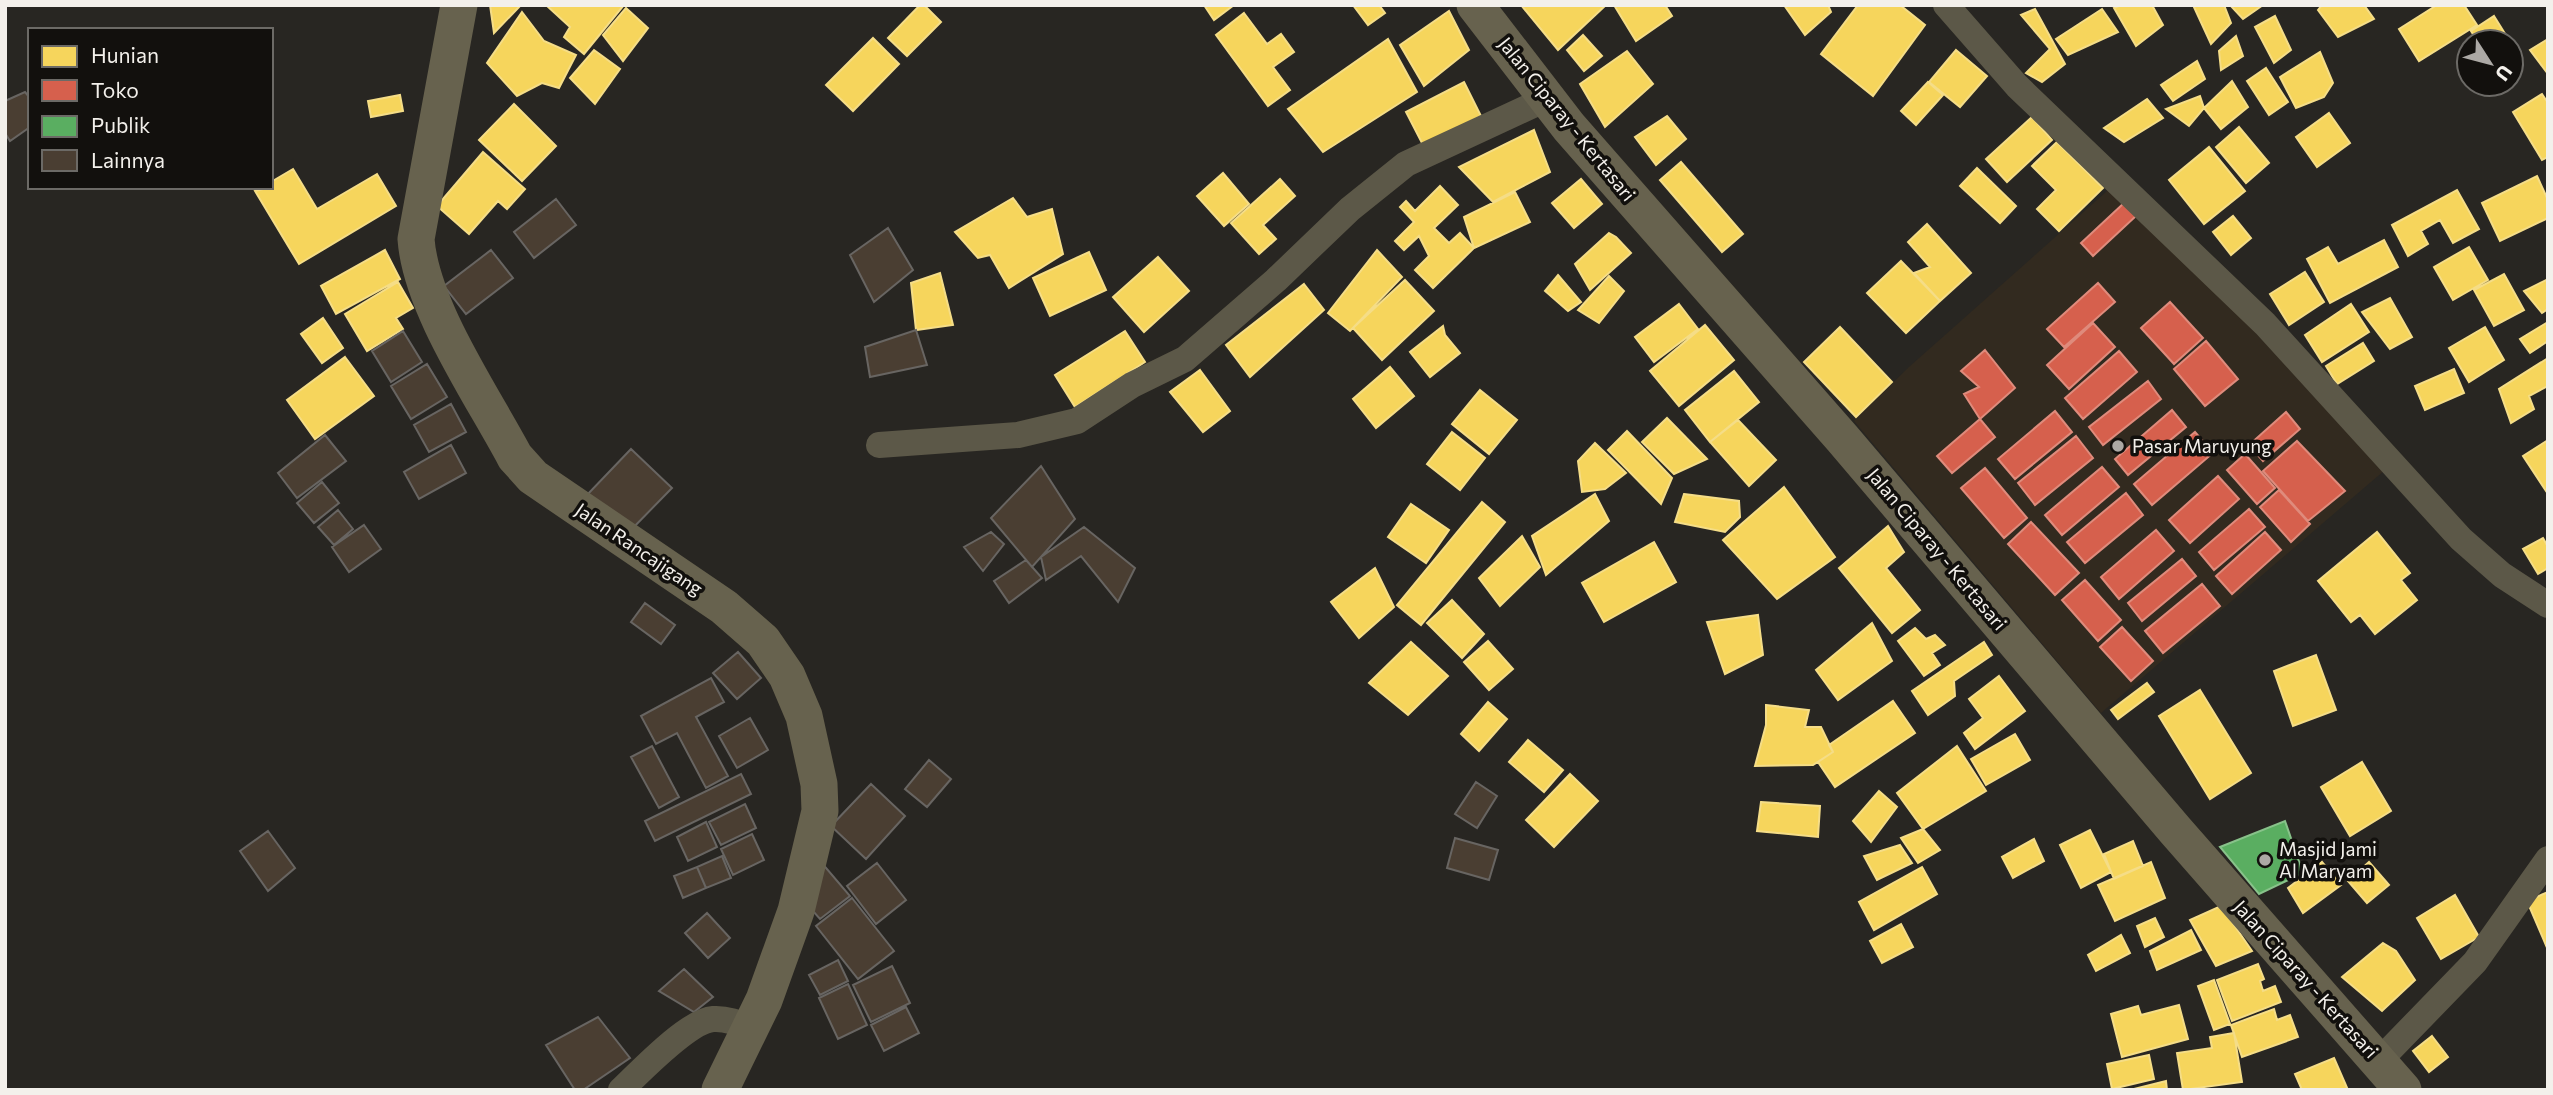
<svg xmlns="http://www.w3.org/2000/svg" width="2553" height="1095" viewBox="0 0 2553 1095" font-family="Commissioner,sans-serif">
	<rect width="100%" height="100%" fill="#282622"/>
	<path fill="#322a1f" d="M 2115,184 L 2385,470 L 2101,713 L 1854,421 L 1909,367 Z"/>
	<path fill="#f6d55c" stroke="#f5dd87" stroke-width="2" d="M 490,5 L 521,5 L 494,33 Z
		M 546,5 L 624,5 L 584,54 L 564,37 L 570,27 Z
		M 920,5 L 924,5 L 941,22 L 907,56 L 888,38 Z
		M 1204,5 L 1234,5 L 1214,20 Z
		M 1353,5 L 1379,5 L 1385,13 L 1368,25 Z
		M 1521,5 L 1606,5 L 1558,50 Z
		M 1614,5 L 1665,5 L 1672,16 L 1636,41 Z
		M 1784,5 L 1828,5 L 1831,12 L 1805,35 Z
		M 1858,5 L 1900,5 L 1925,25 L 1873,96 L 1821,54 Z
		M 2121,5 L 2152,5 L 2163,25 L 2136,46 L 2114,8 Z
		M 2193,5 L 2224,5 L 2231,23 L 2211,44 Z
		M 2230,5 L 2263,5 L 2243,19 Z
		M 2322,5 L 2364,5 L 2374,19 L 2338,37 L 2318,10 Z
		M 2437,5 L 2464,5 L 2477,25 L 2419,61 L 2399,29 Z
		M 626,8 L 648,28 L 623,61 L 603,35 Z
		M 2035,9 L 2065,64 L 2042,82 L 2026,73 L 2050,49 L 2021,15 Z
		M 2102,9 L 2118,32 L 2068,55 L 2056,39 Z
		M 1449,11 L 1469,50 L 1424,86 L 1400,45 Z
		M 522,12 L 544,41 L 576,55 L 559,88 L 542,83 L 517,96 L 487,63 Z
		M 1244,13 L 1267,44 L 1281,34 L 1294,52 L 1273,67 L 1290,90 L 1268,106 L 1216,35 Z
		M 2275,16 L 2291,50 L 2274,63 L 2255,27 Z
		M 2494,16 L 2509,40 L 2478,42 L 2471,31 Z
		M 1583,35 L 1602,56 L 1584,71 L 1567,50 Z
		M 2236,36 L 2243,56 L 2221,70 L 2219,51 Z
		M 873,38 L 899,64 L 853,111 L 826,85 Z
		M 1388,39 L 1417,92 L 1323,152 L 1288,109 Z
		M 2548,39 L 2548,74 L 2530,50 Z
		M 594,50 L 620,69 L 595,104 L 570,78 Z
		M 1956,50 L 1987,76 L 1960,107 L 1929,82 Z
		M 1627,51 L 1653,84 L 1605,127 L 1580,84 Z
		M 2320,52 L 2333,83 L 2324,97 L 2296,108 L 2280,77 Z
		M 2197,61 L 2205,79 L 2173,101 L 2161,85 Z
		M 2266,68 L 2288,102 L 2269,115 L 2247,81 Z
		M 2232,81 L 2248,107 L 2221,129 L 2204,108 Z
		M 1464,82 L 1481,116 L 1423,145 L 1406,112 Z
		M 1928,82 L 1943,95 L 1916,125 L 1901,111 Z
		M 2542,94 L 2548,103 L 2548,157 L 2542,160 L 2513,112 Z
		M 400,95 L 403,111 L 371,117 L 368,101 Z
		M 2200,96 L 2204,108 L 2189,126 L 2166,109 Z
		M 2147,99 L 2163,118 L 2124,142 L 2104,128 Z
		M 514,104 L 556,146 L 522,181 L 479,140 Z
		M 2329,113 L 2350,143 L 2317,167 L 2296,137 Z
		M 1667,116 L 1686,139 L 1656,165 L 1635,137 Z
		M 2032,117 L 2052,140 L 2007,182 L 1986,159 Z
		M 2239,127 L 2269,163 L 2246,183 L 2216,147 Z
		M 1534,130 L 1550,172 L 1493,202 L 1459,167 Z
		M 2057,142 L 2103,188 L 2059,231 L 2037,209 L 2056,190 L 2032,166 Z
		M 2209,147 L 2245,191 L 2204,224 L 2169,180 Z
		M 483,152 L 525,189 L 507,209 L 498,201 L 469,234 L 437,206 Z
		M 1681,162 L 1743,234 L 1722,252 L 1660,180 Z
		M 1977,168 L 2016,206 L 2000,223 L 1960,186 Z
		M 293,169 L 317,209 L 377,174 L 396,206 L 299,264 L 255,191 L 271,187 L 271,182 Z
		M 1223,173 L 1249,204 L 1224,226 L 1197,196 Z
		M 2537,176 L 2548,200 L 2548,218 L 2500,241 L 2482,203 Z
		M 1280,179 L 1295,196 L 1263,225 L 1276,239 L 1259,254 L 1231,223 Z
		M 1581,179 L 1602,204 L 1574,228 L 1552,203 Z
		M 1440,186 L 1458,205 L 1434,228 L 1449,243 L 1460,233 L 1474,248 L 1433,288 L 1415,270 L 1429,256 L 1419,236 L 1404,250 L 1395,241 L 1414,222 L 1400,207 L 1406,201 L 1415,211 Z
		M 2457,190 L 2479,229 L 2453,243 L 2440,220 L 2421,231 L 2428,244 L 2408,256 L 2392,225 Z
		M 1515,192 L 1530,222 L 1474,248 L 1464,217 Z
		M 1013,198 L 1027,217 L 1052,209 L 1063,254 L 1009,288 L 990,255 L 978,258 L 955,232 Z
		M 2233,216 L 2251,238 L 2231,255 L 2213,232 Z
		M 1927,224 L 1971,273 L 1940,301 L 1914,273 L 1930,267 L 1908,242 Z
		M 1609,233 L 1616,237 L 1631,253 L 1590,290 L 1575,264 Z
		M 2384,240 L 2398,267 L 2330,303 L 2307,259 L 2328,247 L 2338,264 Z
		M 2469,247 L 2488,280 L 2453,300 L 2434,267 Z
		M 385,250 L 400,279 L 336,314 L 321,286 Z
		M 1377,250 L 1402,277 L 1350,331 L 1328,313 Z
		M 1089,252 L 1106,290 L 1050,316 L 1033,278 Z
		M 1158,257 L 1189,291 L 1144,332 L 1113,297 Z
		M 1901,261 L 1940,301 L 1906,333 L 1867,293 Z
		M 2305,272 L 2324,302 L 2289,325 L 2270,294 Z
		M 940,273 L 953,325 L 916,330 L 911,283 Z
		M 2504,274 L 2524,310 L 2494,326 L 2474,290 Z
		M 1558,275 L 1581,302 L 1568,311 L 1545,291 Z
		M 1609,276 L 1624,291 L 1599,323 L 1578,310 Z
		M 2548,279 L 2548,309 L 2542,313 L 2524,291 Z
		M 1405,280 L 1434,311 L 1382,360 L 1353,328 Z
		M 398,282 L 413,308 L 396,318 L 403,329 L 367,351 L 345,314 Z
		M 1304,284 L 1324,310 L 1250,377 L 1226,345 Z
		M 2390,298 L 2412,337 L 2390,349 L 2362,312 Z
		M 1679,304 L 1698,329 L 1654,362 L 1635,337 Z
		M 2351,304 L 2369,332 L 2322,362 L 2305,335 Z
		M 323,318 L 343,348 L 322,363 L 301,334 Z
		M 2548,322 L 2548,341 L 2530,353 L 2520,339 Z
		M 1705,325 L 1734,360 L 1679,406 L 1650,371 Z
		M 1443,326 L 1445,335 L 1460,353 L 1430,377 L 1410,352 Z
		M 1840,327 L 1892,382 L 1856,417 L 1804,362 Z
		M 2485,327 L 2504,360 L 2469,382 L 2449,348 Z
		M 1125,331 L 1145,362 L 1075,407 L 1055,375 Z
		M 2363,343 L 2374,361 L 2337,384 L 2326,366 Z
		M 345,357 L 374,396 L 315,439 L 287,400 Z
		M 2548,358 L 2548,386 L 2529,396 L 2534,409 L 2511,423 L 2499,389 Z
		M 1390,367 L 1414,396 L 1376,428 L 1353,399 Z
		M 2454,369 L 2464,393 L 2425,410 L 2415,386 Z
		M 1200,370 L 1230,411 L 1203,432 L 1170,392 Z
		M 1734,371 L 1759,402 L 1710,442 L 1685,410 Z
		M 1480,390 L 1517,420 L 1489,454 L 1452,424 Z
		M 1667,418 L 1707,459 L 1674,474 L 1642,442 Z
		M 1738,420 L 1776,460 L 1749,486 L 1710,442 Z
		M 1627,431 L 1672,478 L 1661,504 L 1608,450 Z
		M 1452,432 L 1485,458 L 1460,490 L 1427,464 Z
		M 2548,440 L 2548,494 L 2523,456 Z
		M 1595,443 L 1626,473 L 1605,489 L 1582,492 L 1578,461 Z
		M 1784,487 L 1835,557 L 1777,599 L 1723,540 Z
		M 1595,494 L 1609,521 L 1546,575 L 1532,536 Z
		M 1684,494 L 1739,501 L 1740,517 L 1725,532 L 1675,522 Z
		M 1482,502 L 1505,522 L 1421,625 L 1397,605 Z
		M 1411,504 L 1449,530 L 1426,563 L 1388,537 Z
		M 1888,526 L 1904,552 L 1886,568 L 1920,610 L 1892,633 L 1839,568 Z
		M 2377,532 L 2410,573 L 2401,580 L 2417,600 L 2375,634 L 2360,615 L 2351,622 L 2318,581 Z
		M 1522,536 L 1540,567 L 1500,606 L 1479,578 Z
		M 2543,538 L 2548,547 L 2548,568 L 2538,574 L 2523,549 Z
		M 1654,542 L 1676,582 L 1604,622 L 1582,583 Z
		M 1375,568 L 1394,607 L 1359,638 L 1331,602 Z
		M 1452,600 L 1484,634 L 1462,658 L 1427,623 Z
		M 1758,615 L 1763,655 L 1725,674 L 1707,622 Z
		M 1872,623 L 1892,661 L 1838,700 L 1816,670 Z
		M 1915,628 L 1926,639 L 1935,635 L 1945,645 L 1932,653 L 1940,665 L 1924,676 L 1898,641 Z
		M 1488,641 L 1513,669 L 1489,690 L 1464,662 Z
		M 1411,642 L 1448,676 L 1408,715 L 1369,683 Z
		M 1984,642 L 1992,655 L 1954,681 L 1955,696 L 1928,715 L 1912,691 Z
		M 2316,655 L 2336,710 L 2293,726 L 2274,671 Z
		M 1999,676 L 2025,711 L 1975,749 L 1964,733 L 1983,718 L 1969,699 Z
		M 2147,683 L 2154,692 L 2118,719 L 2111,710 Z
		M 2200,690 L 2251,773 L 2210,799 L 2159,716 Z
		M 1893,701 L 1915,733 L 1835,787 L 1818,762 L 1833,752 L 1829,745 Z
		M 1488,702 L 1507,719 L 1479,751 L 1461,734 Z
		M 1766,705 L 1809,710 L 1805,727 L 1821,727 L 1833,752 L 1813,765 L 1755,766 L 1766,725 Z
		M 2015,734 L 2030,760 L 1986,785 L 1971,759 Z
		M 1528,740 L 1563,770 L 1544,792 L 1509,762 Z
		M 1957,746 L 1986,791 L 1923,829 L 1897,793 Z
		M 2362,762 L 2391,811 L 2350,836 L 2321,787 Z
		M 1570,774 L 1598,801 L 1554,847 L 1526,820 Z
		M 1879,791 L 1897,807 L 1871,842 L 1853,821 Z
		M 1761,802 L 1820,806 L 1818,837 L 1757,831 Z
		M 1923,829 L 1940,850 L 1918,863 L 1901,838 Z
		M 2090,830 L 2111,872 L 2081,888 L 2060,845 Z
		M 2034,839 L 2044,861 L 2013,878 L 2002,857 Z
		M 2133,841 L 2143,866 L 2114,879 L 2104,854 Z
		M 1900,845 L 1912,863 L 1877,880 L 1864,856 Z
		M 2151,862 L 2165,898 L 2115,921 L 2098,885 Z
		M 2322,862 L 2341,885 L 2303,913 L 2288,888 Z
		M 2369,862 L 2389,885 L 2367,903 L 2348,881 Z
		M 1922,867 L 1937,894 L 1874,930 L 1859,902 Z
		M 2548,892 L 2548,950 L 2527,901 Z
		M 2455,895 L 2479,937 L 2441,959 L 2417,918 Z
		M 2221,906 L 2252,951 L 2216,966 L 2190,920 Z
		M 2155,918 L 2164,937 L 2145,947 L 2137,926 Z
		M 1901,924 L 1913,947 L 1882,963 L 1870,941 Z
		M 2191,930 L 2201,950 L 2157,970 L 2150,951 Z
		M 2121,935 L 2130,953 L 2096,971 L 2088,955 Z
		M 2383,943 L 2396,951 L 2415,980 L 2382,1011 L 2342,977 Z
		M 2258,964 L 2264,979 L 2260,981 L 2263,991 L 2275,986 L 2281,1002 L 2232,1021 L 2217,980 Z
		M 2214,980 L 2230,1024 L 2214,1030 L 2198,986 Z
		M 2179,1005 L 2188,1039 L 2122,1057 L 2111,1014 L 2138,1006 L 2141,1015 Z
		M 2274,1009 L 2277,1020 L 2290,1015 L 2298,1037 L 2242,1057 L 2231,1025 Z
		M 2234,1033 L 2242,1082 L 2183,1090 L 2177,1053 L 2212,1048 L 2210,1037 Z
		M 2432,1036 L 2448,1057 L 2429,1072 L 2413,1051 Z
		M 2149,1055 L 2154,1079 L 2112,1089 L 2107,1064 Z
		M 2334,1058 L 2348,1090 L 2302,1090 L 2295,1074 Z
		M 2166,1081 L 2167,1090 L 2130,1090 Z"/>
	<path fill="#d6604d" stroke="#df8b7c" stroke-width="2" d="M 2124,203 L 2136,216 L 2093,256 L 2081,243 Z
		M 2098,283 L 2115,302 L 2064,347 L 2047,329 Z
		M 2170,302 L 2203,338 L 2174,364 L 2141,328 Z
		M 2093,323 L 2115,347 L 2069,389 L 2047,365 Z
		M 2206,341 L 2238,379 L 2205,406 L 2174,369 Z
		M 1985,350 L 2015,388 L 1980,419 L 1964,394 L 1979,387 L 1961,371 Z
		M 2119,351 L 2137,372 L 2083,419 L 2065,398 Z
		M 2148,381 L 2161,399 L 2103,445 L 2089,427 Z
		M 2172,410 L 2186,427 L 2128,475 L 2115,459 Z
		M 2055,411 L 2072,432 L 2015,479 L 1998,459 Z
		M 2286,412 L 2300,429 L 2263,461 L 2249,445 Z
		M 1980,419 L 1995,437 L 1952,473 L 1937,456 Z
		M 2195,432 L 2213,453 L 2152,505 L 2134,484 Z
		M 2076,436 L 2093,458 L 2035,505 L 2018,483 Z
		M 2297,441 L 2345,491 L 2308,521 L 2263,471 Z
		M 2245,454 L 2275,488 L 2257,504 L 2227,470 Z
		M 2102,467 L 2119,487 L 2062,535 L 2045,515 Z
		M 1985,468 L 2027,518 L 2004,538 L 1961,488 Z
		M 2218,476 L 2239,499 L 2190,543 L 2169,520 Z
		M 2279,490 L 2310,524 L 2291,542 L 2260,507 Z
		M 2126,493 L 2143,515 L 2085,563 L 2067,542 Z
		M 2249,509 L 2265,527 L 2214,570 L 2199,552 Z
		M 2031,522 L 2079,573 L 2055,595 L 2008,544 Z
		M 2156,530 L 2174,551 L 2119,599 L 2101,577 Z
		M 2265,532 L 2281,550 L 2232,594 L 2216,576 Z
		M 2182,559 L 2196,576 L 2142,621 L 2128,603 Z
		M 2085,580 L 2121,620 L 2098,641 L 2062,600 Z
		M 2202,584 L 2220,606 L 2163,653 L 2145,631 Z
		M 2122,627 L 2153,661 L 2131,681 L 2100,647 Z"/>
	<path fill="#5aae61" stroke="#88c28a" stroke-width="2" d="M 2285,821 L 2303,873 L 2259,894 L 2220,847 Z"/>
	<path fill="#4a3e32" stroke="#686562" stroke-width="2" d="M 25,92 L 30,98 L 30,127 L 10,141 L 5,133 L 5,101 Z
		M 556,199 L 576,225 L 534,258 L 514,232 Z
		M 888,228 L 913,270 L 874,302 L 850,255 Z
		M 491,250 L 513,278 L 466,314 L 444,286 Z
		M 916,330 L 927,365 L 870,377 L 865,347 Z
		M 403,331 L 422,362 L 391,382 L 372,351 Z
		M 427,364 L 447,397 L 411,419 L 391,386 Z
		M 451,404 L 466,432 L 429,452 L 414,425 Z
		M 325,435 L 346,461 L 297,498 L 278,473 Z
		M 451,445 L 466,473 L 419,499 L 404,472 Z
		M 631,449 L 672,488 L 626,535 L 586,496 Z
		M 1041,466 L 1075,519 L 1032,567 L 991,518 Z
		M 322,482 L 339,503 L 314,523 L 297,503 Z
		M 338,510 L 353,529 L 334,545 L 318,527 Z
		M 364,525 L 381,549 L 349,572 L 332,547 Z
		M 1084,527 L 1135,568 L 1118,602 L 1081,556 L 1046,580 L 1041,557 Z
		M 991,532 L 1004,544 L 983,571 L 964,547 Z
		M 1026,560 L 1042,578 L 1009,603 L 994,581 Z
		M 645,603 L 675,625 L 661,644 L 631,622 Z
		M 738,652 L 761,678 L 737,699 L 713,673 Z
		M 711,678 L 724,702 L 696,717 L 728,776 L 706,788 L 677,733 L 656,744 L 641,716 Z
		M 750,718 L 768,750 L 737,768 L 719,736 Z
		M 652,746 L 679,797 L 659,808 L 631,757 Z
		M 929,760 L 951,779 L 927,807 L 905,789 Z
		M 741,774 L 751,794 L 655,841 L 645,821 Z
		M 1476,782 L 1497,796 L 1477,828 L 1455,814 Z
		M 871,784 L 905,816 L 866,859 L 831,826 Z
		M 745,804 L 756,828 L 721,845 L 709,822 Z
		M 706,822 L 717,847 L 688,861 L 677,837 Z
		M 268,831 L 295,868 L 268,891 L 240,851 Z
		M 752,834 L 764,860 L 733,875 L 721,849 Z
		M 1455,838 L 1498,850 L 1489,880 L 1447,868 Z
		M 815,855 L 850,896 L 820,919 L 804,901 Z
		M 722,856 L 731,878 L 706,888 L 697,867 Z
		M 877,863 L 906,900 L 876,924 L 847,886 Z
		M 697,867 L 706,888 L 683,898 L 674,876 Z
		M 852,898 L 894,951 L 858,979 L 816,926 Z
		M 707,913 L 730,938 L 708,958 L 685,933 Z
		M 838,960 L 848,981 L 820,995 L 809,975 Z
		M 892,966 L 910,1003 L 871,1022 L 853,985 Z
		M 684,969 L 713,997 L 694,1012 L 659,991 Z
		M 848,984 L 867,1025 L 838,1039 L 819,998 Z
		M 906,1007 L 919,1033 L 884,1051 L 871,1025 Z
		M 598,1017 L 630,1058 L 583,1090 L 575,1090 L 546,1045 Z"/>
	<g fill="none" stroke-linecap="round" stroke-linejoin="round">
		<path stroke="#5c5848" stroke-width="26" d="M 1946,5 L 2017,86 L 2265,324 L 2461,539 L 2502,575 L 2548,605
			M 879,445 L 1018,435 L 1077,421 L 1132,385 L 1185,359 L 1276,280 L 1350,209 L 1406,164 L 1546,99
			M 2379,1061 L 2475,962 L 2548,859
			M 621,1090 C 640,1072 688,1021 713,1019 C 726,1018 739,1023 751,1028"/>
		<path stroke="#67624e" stroke-width="37" d="M 459,5 L 416,239 C 421,307 482,395 515,457 L 533,477 L 724,607 L 763,641 L 787,676 L 804,716 L 819,784 L 820,811 L 796,911 L 764,1000 L 720,1090
			M 1475,5 L 1569,127 L 1842,438 L 2175,830 L 2403,1090"/>
	</g>
	<g fill="#aca9a5" stroke="#12100d" stroke-width="2.5">
		<circle cx="2118" cy="446" r="7"/>
		<circle cx="2265" cy="860" r="7"/>
	</g>
	<g text-anchor="middle" stroke-width="7" stroke-linejoin="round" paint-order="stroke">
		<g font-size="19" fill="#f3f0eb" stroke="#12100d">
			<text transform="translate(1567 119) rotate(51)" y="7">Jalan Ciparay - Kertasari</text>
			<text transform="translate(639 549) rotate(34)" y="7">Jalan Rancajigang</text>
			<text transform="translate(1937 549) rotate(50)" y="7">Jalan Ciparay - Kertasari</text>
			<text transform="translate(2306 979) rotate(48)" y="7">Jalan Ciparay - Kertasari</text>
		</g>
		<g font-size="19" fill="#f3f0eb" stroke="#12100d" text-anchor="start">
			<text x="2132" y="453">Pasar Maruyung</text>
			<text x="2279" y="856">Masjid Jami<tspan x="2279" dy="22">Al Maryam</tspan></text>
		</g>
	</g>
	<rect width="2553" height="1095" fill="none" stroke="#f3f0eb" stroke-width="14"/>
	<rect x="28" y="28" width="245" height="161" fill="#12100d" stroke="#6c6a66" stroke-width="2"/>
	<rect x="42" y="46" width="35" height="21" fill="#f6d55c" stroke="#6c6a66" stroke-width="2"/>
	<text x="91" y="63" font-size="21" fill="#f3f0eb">Hunian</text>
	<rect x="42" y="80" width="35" height="21" fill="#d6604d" stroke="#6c6a66" stroke-width="2"/>
	<text x="91" y="98" font-size="21" fill="#f3f0eb">Toko</text>
	<rect x="42" y="116" width="35" height="21" fill="#5aae61" stroke="#6c6a66" stroke-width="2"/>
	<text x="91" y="133" font-size="21" fill="#f3f0eb">Publik</text>
	<rect x="42" y="150" width="35" height="21" fill="#4a3e32" stroke="#6c6a66" stroke-width="2"/>
	<text x="91" y="168" font-size="21" fill="#f3f0eb">Lainnya</text>
	<g transform="translate(2490 63) rotate(126)"><circle r="33" fill="#12100d" stroke="#6c6a66" stroke-width="2"/>
	<path d="M0-5L12 26L0 18L-12 26Z" fill="#aca9a5"/>
	<text y="-10" font-size="19" font-weight="bold" text-anchor="middle" fill="#f3f0eb">U</text>
	</g>
</svg>
